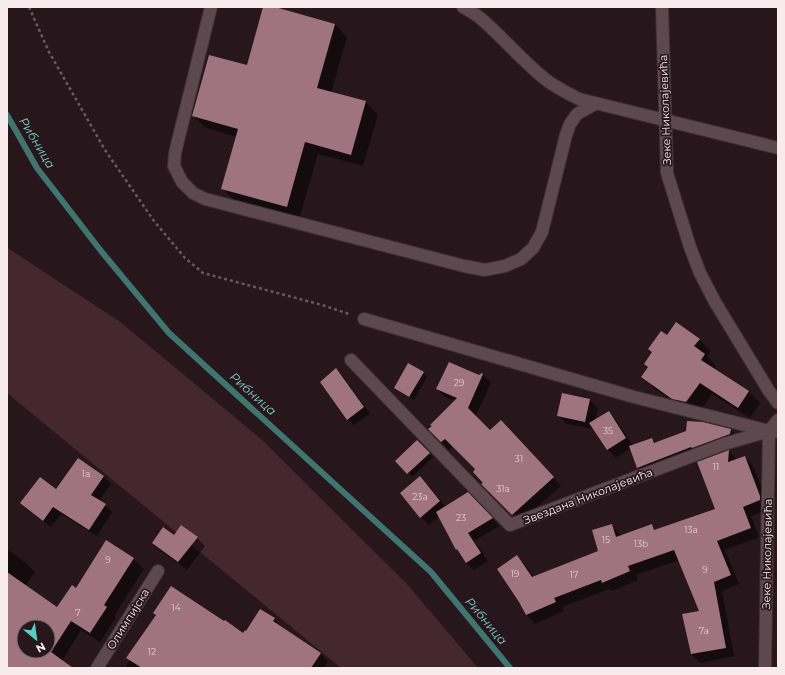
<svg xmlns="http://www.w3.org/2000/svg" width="785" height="675" viewBox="0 0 785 675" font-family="Montserrat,sans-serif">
	<rect width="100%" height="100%" fill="#27161b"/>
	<path fill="#452730" d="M 7,246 L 9,249 L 119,321 L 261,439 L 407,584 L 478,668 L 341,668 L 7,393 Z"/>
	<path fill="#0007" fill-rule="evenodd" d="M 264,7 L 271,7 L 335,24 L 347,37 L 331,93 L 366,102 L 378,115 L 363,166 L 318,154 L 299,219 L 235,201 L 223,189 L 237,137 L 206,128 L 193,116 L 248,67 Z
		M 667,336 L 699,339 L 711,351 L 707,356 L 716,366 L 714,369 L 749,392 L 760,403 L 750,418 L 712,394 L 698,414 L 685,410 L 654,388 L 642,376 Z
		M 336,369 L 342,375 L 370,414 L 354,425 L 348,419 Z
		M 423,373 L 427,377 L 414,400 L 399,392 L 395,388 Z
		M 482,374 L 491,383 L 475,417 L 490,431 L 509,429 L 561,486 L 520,522 L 483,485 L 485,484 L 477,469 L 453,446 L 449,450 L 430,429 L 455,401 L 445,397 L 437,389 L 479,377 Z
		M 589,400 L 598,408 L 595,421 L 608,412 L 617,421 L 633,446 L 652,439 L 657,443 L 730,430 L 739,438 L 646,475 L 638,467 L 631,448 L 616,458 L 608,450 L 594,429 L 593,429 L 567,424 L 558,416 Z
		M 417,441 L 433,457 L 412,477 L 396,461 Z
		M 729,451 L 737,460 L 745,457 L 753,466 L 769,506 L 769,509 L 751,516 L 759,537 L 725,550 L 739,584 L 722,591 L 734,656 L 700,663 L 691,654 L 684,615 L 700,611 L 679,560 L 636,575 L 638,580 L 612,591 L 609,589 L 562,607 L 564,611 L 535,624 L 527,615 L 520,601 L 517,556 L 525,565 L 534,577 L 599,552 L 611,525 L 620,534 L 621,536 L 651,525 L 656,530 L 716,509 L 698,463 Z
		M 78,459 L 104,477 L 111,484 L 99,501 L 105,505 L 112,512 L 97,536 L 61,514 L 51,527 L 29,510 L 21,502 L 56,490 Z
		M 420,477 L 428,486 L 446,507 L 468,494 L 499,526 L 474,541 L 488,561 L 474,570 L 466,563 L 457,549 L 440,516 L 429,525 L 421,517 Z
		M 174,536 L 197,538 L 205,546 L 187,570 L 161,551 L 153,542 Z
		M 7,549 L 25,562 L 35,572 L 25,586 L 58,609 L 76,589 L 133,559 L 144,569 L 114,616 L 116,618 L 100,642 L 81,630 L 62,661 L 71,668 L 7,668 ZM 24,627 L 48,627 L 48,651 L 24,651 Z
		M 274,619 L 282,627 L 320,653 L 328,661 L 324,668 L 125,668 L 130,660 L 244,635 Z"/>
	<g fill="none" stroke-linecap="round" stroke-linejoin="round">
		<path stroke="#40746f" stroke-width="6" d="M 7,115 L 37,168 L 101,251 L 169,333 L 431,572 L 510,668"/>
	</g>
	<path fill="#9f7480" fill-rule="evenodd" d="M 263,7 L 275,7 L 335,24 L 317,88 L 366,101 L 351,155 L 305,142 L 287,207 L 221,189 L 238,129 L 192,116 L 209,55 L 247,65 Z
		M 676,322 L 700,339 L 694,346 L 705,354 L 701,360 L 749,391 L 738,408 L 700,383 L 686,402 L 672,399 L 641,377 L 648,367 L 644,364 L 652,352 L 648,349 L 661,331 L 667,335 Z
		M 449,362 L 479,375 L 482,373 L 483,374 L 468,408 L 490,430 L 501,420 L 554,477 L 512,515 L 481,484 L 483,483 L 473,472 L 475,469 L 445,439 L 441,442 L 428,429 L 432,426 L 430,425 L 457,398 L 436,389 Z
		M 408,363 L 424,372 L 409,397 L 394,388 Z
		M 336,368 L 364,407 L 347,420 L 320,382 Z
		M 562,393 L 590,399 L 585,422 L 557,416 Z
		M 609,411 L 626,438 L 607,450 L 589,423 Z
		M 687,421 L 703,422 L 731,429 L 730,434 L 692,448 L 691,447 L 637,468 L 629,446 L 652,438 L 654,443 L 686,431 Z
		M 417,440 L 430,453 L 407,474 L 395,461 Z
		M 729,450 L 728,462 L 745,456 L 760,496 L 760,500 L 743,507 L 751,528 L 717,541 L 731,575 L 714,582 L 726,648 L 691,654 L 682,614 L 699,611 L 674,550 L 628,566 L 630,571 L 602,583 L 601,580 L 554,598 L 556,602 L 526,615 L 519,602 L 497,569 L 517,555 L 532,577 L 598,551 L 592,530 L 612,524 L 616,537 L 652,524 L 654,530 L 715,509 L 697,462 Z
		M 78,458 L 104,476 L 91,495 L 106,504 L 89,530 L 53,507 L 43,521 L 20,503 L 40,477 L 56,489 Z
		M 420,476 L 440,501 L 420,518 L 400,493 Z
		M 468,492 L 493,518 L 468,533 L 481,553 L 466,563 L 457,549 L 456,550 L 436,512 Z
		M 181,525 L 198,537 L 178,562 L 152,543 L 163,527 L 174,535 Z
		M 106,540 L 134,558 L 104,605 L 107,607 L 90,633 L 71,621 L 51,652 L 73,668 L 7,668 L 7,572 L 57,607 L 72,585 L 76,588 ZM 24,627 L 48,627 L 48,651 L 24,651 Z
		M 171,586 L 224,621 L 225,620 L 243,633 L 245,630 L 246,631 L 260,609 L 275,618 L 273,621 L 321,653 L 311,668 L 142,668 L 126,658 L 156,615 L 153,613 Z"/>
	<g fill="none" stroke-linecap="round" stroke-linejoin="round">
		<defs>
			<path id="minor" d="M 211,7 L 175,153 L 174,166 L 182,182 L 193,193 L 205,199 L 464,266 L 485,270 L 505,266 L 521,259 L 533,248 L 542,232 L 566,135 L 570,124 L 577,114 L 595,104
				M 463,7 C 468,10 474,13 479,17 C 502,36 521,60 545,79 C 555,87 567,93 579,99 L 778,148
				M 662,7 L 667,173 L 690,247 L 700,273 L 715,302 L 769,391 L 778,403
				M 364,319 L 634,397 L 769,431 L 778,432
				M 351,360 L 510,525 L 724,444 L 769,431
				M 97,668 L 158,571
				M 765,668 L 769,431 L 778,420"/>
		</defs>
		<use href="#minor" stroke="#3d3134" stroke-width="14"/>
		<path stroke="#695a5e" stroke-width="2.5" stroke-dasharray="3 3" stroke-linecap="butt" d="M 29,7 L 49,52 L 105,150 L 154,221 L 185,258 L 203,273 L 322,305 L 349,314"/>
		<use href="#minor" stroke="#5c484e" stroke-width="12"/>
	</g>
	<g text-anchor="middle" stroke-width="3.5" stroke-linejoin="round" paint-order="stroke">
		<g font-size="9" fill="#e1cdd2">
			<text x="459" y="386">29</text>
			<text x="608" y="434">35</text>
			<text x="519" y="462">31</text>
			<text x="716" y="470">11</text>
			<text x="86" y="477">1a</text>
			<text x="503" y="492">31a</text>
			<text x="420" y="500">23a</text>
			<text x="461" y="521">23</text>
			<text x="691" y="533">13a</text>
			<text x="606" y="543">15</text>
			<text x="641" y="547">13b</text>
			<text x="108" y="563">9</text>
			<text x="705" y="573">9</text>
			<text x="515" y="577">19</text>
			<text x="574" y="578">17</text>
			<text x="176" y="611">14</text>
			<text x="78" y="616">7</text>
			<text x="704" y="634">7a</text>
			<text x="152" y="655">12</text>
		</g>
		<g font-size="11" fill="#f7ebee" stroke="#27161b">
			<text transform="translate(665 110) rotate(-92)" y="4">Зеке Николајевића</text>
			<text transform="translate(588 496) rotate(-21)" y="4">Звездана Николајевића</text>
			<text transform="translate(767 554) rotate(-89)" y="4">Зеке Николајевића</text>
			<text transform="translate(128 619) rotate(-58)" y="4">Олимпијска</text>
		</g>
		<g font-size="12" font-style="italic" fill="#78d1c9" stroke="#27161b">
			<text transform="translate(37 143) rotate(59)" y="4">Рибница</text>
			<text transform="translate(253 394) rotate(42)" y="4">Рибница</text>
			<text transform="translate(486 621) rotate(50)" y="4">Рибница</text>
		</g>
	</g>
	<rect width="785" height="675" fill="none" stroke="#f7ebee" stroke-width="16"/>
	<g transform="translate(36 639) rotate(151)"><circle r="19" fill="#27161b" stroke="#7a6b6f"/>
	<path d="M0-3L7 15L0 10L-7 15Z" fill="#56cec4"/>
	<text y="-6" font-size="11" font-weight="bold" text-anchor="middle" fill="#f7ebee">N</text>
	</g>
</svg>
